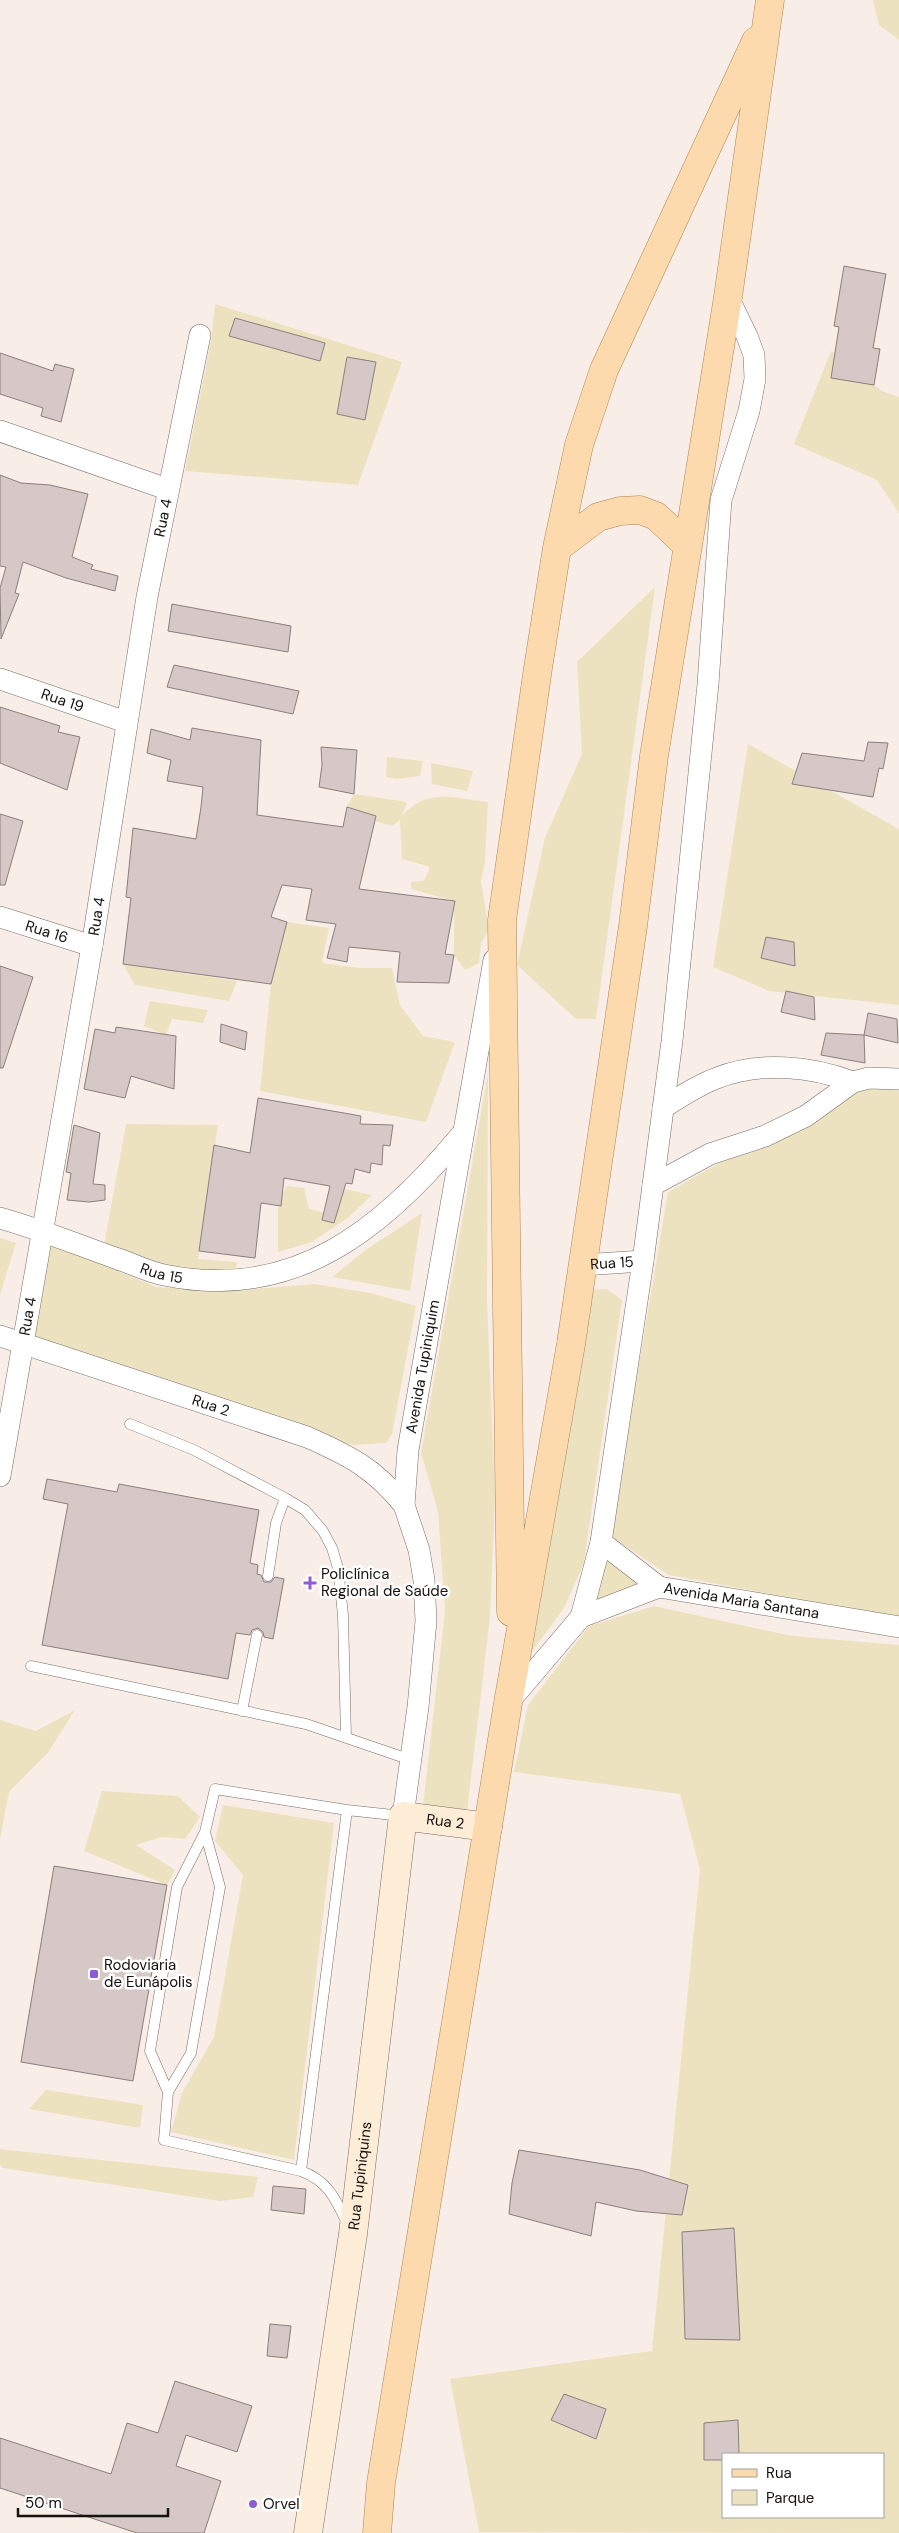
<svg xmlns="http://www.w3.org/2000/svg" width="899" height="2533" viewBox="0 0 899 2533" font-family="'DM Sans',sans-serif">
	<rect width="100%" height="100%" fill="#f9eee7"/>
	<path fill="#ece2c0" fill-rule="evenodd" d="M 873,0 L 899,0 L 899,40 L 879,25 Z
		M 215,304 L 402,362 L 358,485 L 185,471 L 211,341 Z
		M 831,351 L 882,391 L 899,397 L 899,513 L 877,480 L 794,444 Z
		M 655,587 L 596,1019 L 576,1019 L 517,965 L 545,838 L 582,754 L 577,662 Z
		M 748,744 L 899,829 L 899,1005 L 769,991 L 713,967 Z
		M 387,757 L 423,761 L 420,776 L 397,779 L 386,777 Z
		M 431,763 L 473,771 L 467,791 L 432,784 Z
		M 354,794 L 407,802 L 401,817 C 427,787 452,798 488,802 L 485,862 L 481,881 L 489,930 L 481,943 L 479,963 L 465,970 L 454,955 L 454,901 L 411,889 L 411,882 L 424,881 L 430,867 L 402,859 L 400,820 L 392,826 L 375,821 L 376,816 L 347,807 Z
		M 287,922 L 329,928 L 322,963 L 359,968 L 392,968 L 400,1005 L 423,1036 L 455,1042 L 426,1122 L 260,1091 L 271,984 Z
		M 123,964 L 237,981 L 229,1001 L 135,985 Z
		M 150,1001 L 208,1010 L 203,1023 L 172,1019 L 166,1035 L 144,1026 Z
		M 488,1073 L 487,1301 L 495,1495 L 490,1617 L 467,1812 L 423,1806 L 445,1611 L 438,1511 L 421,1453 Z
		M 853,1082 L 899,1083 L 899,1618 L 669,1575 L 610,1536 L 668,1192 L 742,1150 Z
		M 126,1124 L 218,1125 L 198,1259 L 237,1262 L 235,1272 L 161,1268 L 104,1245 Z
		M 286,1186 L 304,1188 L 309,1209 L 325,1213 L 339,1206 L 344,1189 L 372,1195 L 349,1217 L 312,1242 L 278,1252 L 278,1209 Z
		M 422,1213 L 410,1291 L 332,1277 L 367,1249 Z
		M 0,1238 L 16,1243 L 0,1295 Z
		M 51,1242 L 156,1287 L 229,1291 L 314,1284 L 371,1293 L 416,1306 L 392,1434 L 386,1443 L 353,1445 L 259,1422 L 31,1335 Z
		M 607,1289 L 622,1300 L 584,1563 L 564,1608 L 522,1665 L 585,1290 Z
		M 601,1542 L 659,1587 L 581,1617 Z
		M 654,1606 L 792,1636 L 899,1645 L 899,2533 L 479,2532 L 450,2379 L 652,2351 L 700,1869 L 680,1794 L 514,1772 L 528,1705 L 589,1626 ZM 723,2454 L 883,2454 L 883,2517 L 723,2517 Z
		M 75,1710 L 47,1754 L 9,1792 L 0,1839 L 0,1720 L 36,1731 Z
		M 102,1791 L 178,1796 L 200,1817 L 185,1839 L 162,1837 L 136,1845 L 175,1870 L 167,1885 L 84,1851 Z
		M 223,1805 L 334,1823 L 294,2160 L 171,2132 L 182,2093 L 214,2037 L 243,1875 L 215,1841 Z
		M 46,2090 L 143,2105 L 140,2128 L 29,2109 Z
		M 0,2149 L 258,2177 L 253,2197 L 220,2201 L 3,2168 L 0,2165 Z"/>
	<path fill="#d5c8c6" stroke="#8b7f7d" d="M 844,266 L 886,274 L 873,348 L 880,349 L 874,385 L 831,378 L 839,327 L 834,326 Z
		M 235,318 L 325,343 L 320,361 L 229,336 Z
		M 0,353 L 53,371 L 55,364 L 74,369 L 61,422 L 41,416 L 43,408 L 0,394 Z
		M 347,357 L 376,362 L 365,420 L 337,414 Z
		M 0,475 L 21,483 L 50,485 L 88,494 L 72,557 L 93,565 L 91,569 L 118,576 L 115,591 L 66,578 L 23,562 L 15,593 L 19,594 L 1,639 L 0,588 L 6,567 L 0,566 Z
		M 172,604 L 291,626 L 288,652 L 168,631 Z
		M 174,665 L 299,691 L 293,714 L 167,687 Z
		M 0,707 L 60,726 L 58,732 L 80,737 L 67,790 L 0,763 Z
		M 192,728 L 261,740 L 257,815 L 343,827 L 347,807 L 376,816 L 359,889 L 455,901 L 445,954 L 454,955 L 449,983 L 397,982 L 400,952 L 349,947 L 347,962 L 327,958 L 336,924 L 306,920 L 312,889 L 282,885 L 271,917 L 287,922 L 271,984 L 123,964 L 131,898 L 126,897 L 133,828 L 196,839 L 201,807 L 203,787 L 167,781 L 171,760 L 147,753 L 151,729 L 190,740 Z
		M 868,742 L 888,743 L 883,769 L 879,768 L 873,797 L 792,784 L 802,753 L 864,761 Z
		M 321,747 L 357,750 L 354,794 L 319,787 L 322,765 Z
		M 0,814 L 23,821 L 5,885 L 0,885 Z
		M 766,937 L 794,942 L 795,966 L 761,958 Z
		M 0,966 L 33,977 L 3,1068 L 0,1068 Z
		M 786,991 L 814,997 L 815,1020 L 781,1012 Z
		M 868,1013 L 897,1019 L 898,1043 L 864,1035 Z
		M 221,1024 L 247,1032 L 245,1050 L 220,1042 Z
		M 116,1027 L 176,1036 L 174,1089 L 131,1076 L 125,1098 L 84,1089 L 95,1029 L 115,1033 Z
		M 826,1033 L 864,1035 L 865,1063 L 821,1055 Z
		M 258,1098 L 361,1116 L 360,1124 L 393,1125 L 390,1146 L 383,1145 L 382,1165 L 371,1163 L 370,1173 L 355,1169 L 352,1184 L 346,1183 L 334,1223 L 322,1220 L 330,1186 L 284,1178 L 281,1206 L 261,1203 L 255,1258 L 199,1251 L 214,1145 L 250,1153 Z
		M 74,1125 L 100,1133 L 93,1184 L 105,1185 L 105,1200 L 89,1202 L 67,1200 L 71,1173 L 66,1172 Z
		M 47,1479 L 117,1492 L 119,1484 L 259,1510 L 250,1563 L 258,1565 L 257,1574 L 261,1575 L 264,1582 L 271,1582 L 275,1577 L 284,1579 L 273,1639 L 264,1637 L 263,1632 L 258,1628 L 252,1630 L 250,1635 L 236,1633 L 228,1679 L 42,1645 L 68,1504 L 43,1499 Z
		M 54,1866 L 167,1885 L 133,2081 L 21,2062 Z
		M 519,2150 L 640,2170 L 688,2185 L 682,2215 L 636,2211 L 596,2202 L 591,2236 L 509,2214 L 512,2183 Z
		M 273,2186 L 306,2189 L 304,2214 L 271,2210 Z
		M 734,2228 L 740,2340 L 685,2339 L 682,2232 Z
		M 270,2324 L 291,2326 L 287,2358 L 267,2356 Z
		M 175,2381 L 252,2406 L 237,2452 L 186,2435 L 176,2466 L 221,2481 L 204,2533 L 137,2533 L 0,2488 L 0,2438 L 111,2474 L 127,2423 L 158,2433 Z
		M 564,2394 L 606,2409 L 596,2439 L 551,2420 Z
		M 738,2420 L 739,2454 L 723,2454 L 723,2460 L 704,2460 L 704,2423 Z"/>
	<g fill="none" stroke-linecap="round" stroke-linejoin="round">
		<defs>
			<path id="lane" d="M 130,1424 L 194,1450 L 285,1498 L 305,1510 L 323,1531 L 332,1548 L 338,1568 L 343,1615 L 346,1737
				M 268,1576 L 276,1523 L 285,1498
				M 31,1666 L 306,1724 L 411,1760
				M 242,1711 L 257,1635
				M 168,2092 L 150,2051 L 177,1887 L 205,1832
				M 301,2171 L 347,1810
				M 347,2223 C 335,2198 328,2181 301,2171 L 164,2140 L 168,2092 L 191,2053 L 220,1887 L 205,1832 L 215,1789 L 347,1810 L 402,1816"/>
			<g id="street">
				<path d="M 0,431 L 167,489"/>
				<path id="s1" d="M 0,679 L 126,722"/>
				<path id="s2" d="M 0,917 L 92,946"/>
				<path d="M 663,1108 C 680,1097 698,1085 717,1078 C 759,1061 811,1066 853,1082"/>
				<path d="M 653,1185 L 710,1154 L 765,1136 L 806,1116 L 853,1082 L 869,1078 L 899,1079"/>
				<path id="s3" d="M 0,1218 C 40,1229 78,1245 118,1259 C 133,1264 149,1272 164,1275 C 294,1302 383,1229 461,1135"/>
				<path id="s4" d="M 582,1265 L 643,1261"/>
				<path id="s5" d="M 0,1336 L 307,1437 C 350,1456 374,1468 404,1505"/>
				<path id="s6" d="M 0,1476 L 92,946 L 147,597 L 200,335"/>
				<path d="M 601,1542 L 659,1587"/>
				<path d="M 581,1617 L 601,1542 L 643,1261 L 672,1041 L 708,684 L 721,500 L 749,411 L 755,379 L 754,355 L 747,336 L 728,297"/>
				<path id="s7" d="M 508,1703 L 581,1617 L 659,1587 L 899,1627"/>
				<path id="s8" d="M 403,1816 L 418,1707 L 426,1621 L 424,1580 L 419,1550 L 404,1505 L 408,1450 L 494,960"/>
			</g>
			<g id="secondary">
				<path id="s9" d="M 308,2533 L 353,2234 L 403,1816 L 488,1827"/>
			</g>
			<path id="primary" d="M 557,548 L 598,517 L 620,511 L 640,510 L 656,516 L 688,546
				M 511,1612 L 502,920 L 538,668 L 557,548 L 579,445 L 604,370 L 756,41
				M 377,2533 L 381,2483 L 508,1703 L 571,1344 L 633,926 L 654,756 L 728,297 L 770,0"/>
		</defs>
		<use href="#lane" stroke="#766d67" stroke-width="11"/>
		<use href="#street" stroke="#766d67" stroke-width="22"/>
		<use href="#secondary" stroke="#766d67" stroke-width="29"/>
		<use href="#primary" stroke="#ab8453" stroke-width="29"/>
		<use href="#lane" stroke="#fff" stroke-width="10"/>
		<use href="#street" stroke="#fff" stroke-width="21"/>
		<use href="#secondary" stroke="#feedd6" stroke-width="28"/>
		<use href="#primary" stroke="#fddaae" stroke-width="28"/>
	</g>
	<g fill="#8f5bd4" stroke="#fff" stroke-width="2">
		<path d="M307.5 1575.5h5v5h5v5h-5v5h-5v-5h-5v-5h5z"/>
		<rect x="89" y="1969" width="10" height="10" rx="2.5"/>
		<circle cx="253" cy="2504" r="5"/>
	</g>
	<g text-anchor="middle" stroke-width="5" stroke-linejoin="round" paint-order="stroke">
		<g font-size="15" fill="#15110f" stroke="#fff">
			<text dy="5" stroke="none"><textPath href="#s6" startOffset="972">Rua 4</textPath></text>
			<text dy="5" stroke="none"><textPath href="#s1" startOffset="66">Rua 19</textPath></text>
			<text dy="5" stroke="none"><textPath href="#s6" startOffset="568">Rua 4</textPath></text>
			<text dy="5" stroke="none"><textPath href="#s2" startOffset="49">Rua 16</textPath></text>
			<text dy="5" stroke="none"><textPath href="#s4" startOffset="30">Rua 15</textPath></text>
			<text dy="5" stroke="none"><textPath href="#s3" startOffset="171">Rua 15</textPath></text>
			<text dy="5" stroke="none"><textPath href="#s6" startOffset="162">Rua 4</textPath></text>
			<text dy="5" stroke="none"><textPath href="#s8" startOffset="455">Avenida Tupiniquim</textPath></text>
			<text dy="5" stroke="none"><textPath href="#s5" startOffset="222">Rua 2</textPath></text>
			<text dy="5" stroke="none"><textPath href="#s7" startOffset="280">Avenida Maria Santana</textPath></text>
			<text dy="5" stroke="none"><textPath href="#s9" startOffset="766">Rua 2</textPath></text>
			<text dy="5" stroke="none"><textPath href="#s9" startOffset="361">Rua Tupiniquins</textPath></text>
		</g>
		<g font-size="15" fill="#15110f" stroke="#fff" text-anchor="start">
			<text x="321" y="1579">Policlínica<tspan x="321" dy="17">Regional de Saúde</tspan></text>
			<text x="104" y="1970">Rodoviaria<tspan x="104" dy="17">de Eunápolis</tspan></text>
			<text x="263" y="2509">Orvel</text>
		</g>
	</g>
	<rect x="722" y="2453" width="162" height="65" fill="#ffffff" stroke="#a1a09f"/>
	<rect x="732" y="2469" width="25" height="8" fill="#fddaae" stroke="#a1a09f"/>
	<text x="766" y="2478" font-size="15" fill="#15110f">Rua</text>
	<rect x="732" y="2490" width="25" height="15" fill="#ece2c0" stroke="#a1a09f"/>
	<text x="766" y="2503" font-size="15" fill="#15110f">Parque</text>
	<path d="M18 2508v8h150v-8" fill="none" stroke="#15110f" stroke-width="2.5"/>
	<text x="25" y="2508" font-size="15" fill="#15110f" stroke="#ffffff" stroke-width="4" paint-order="stroke">50 m</text>
</svg>
